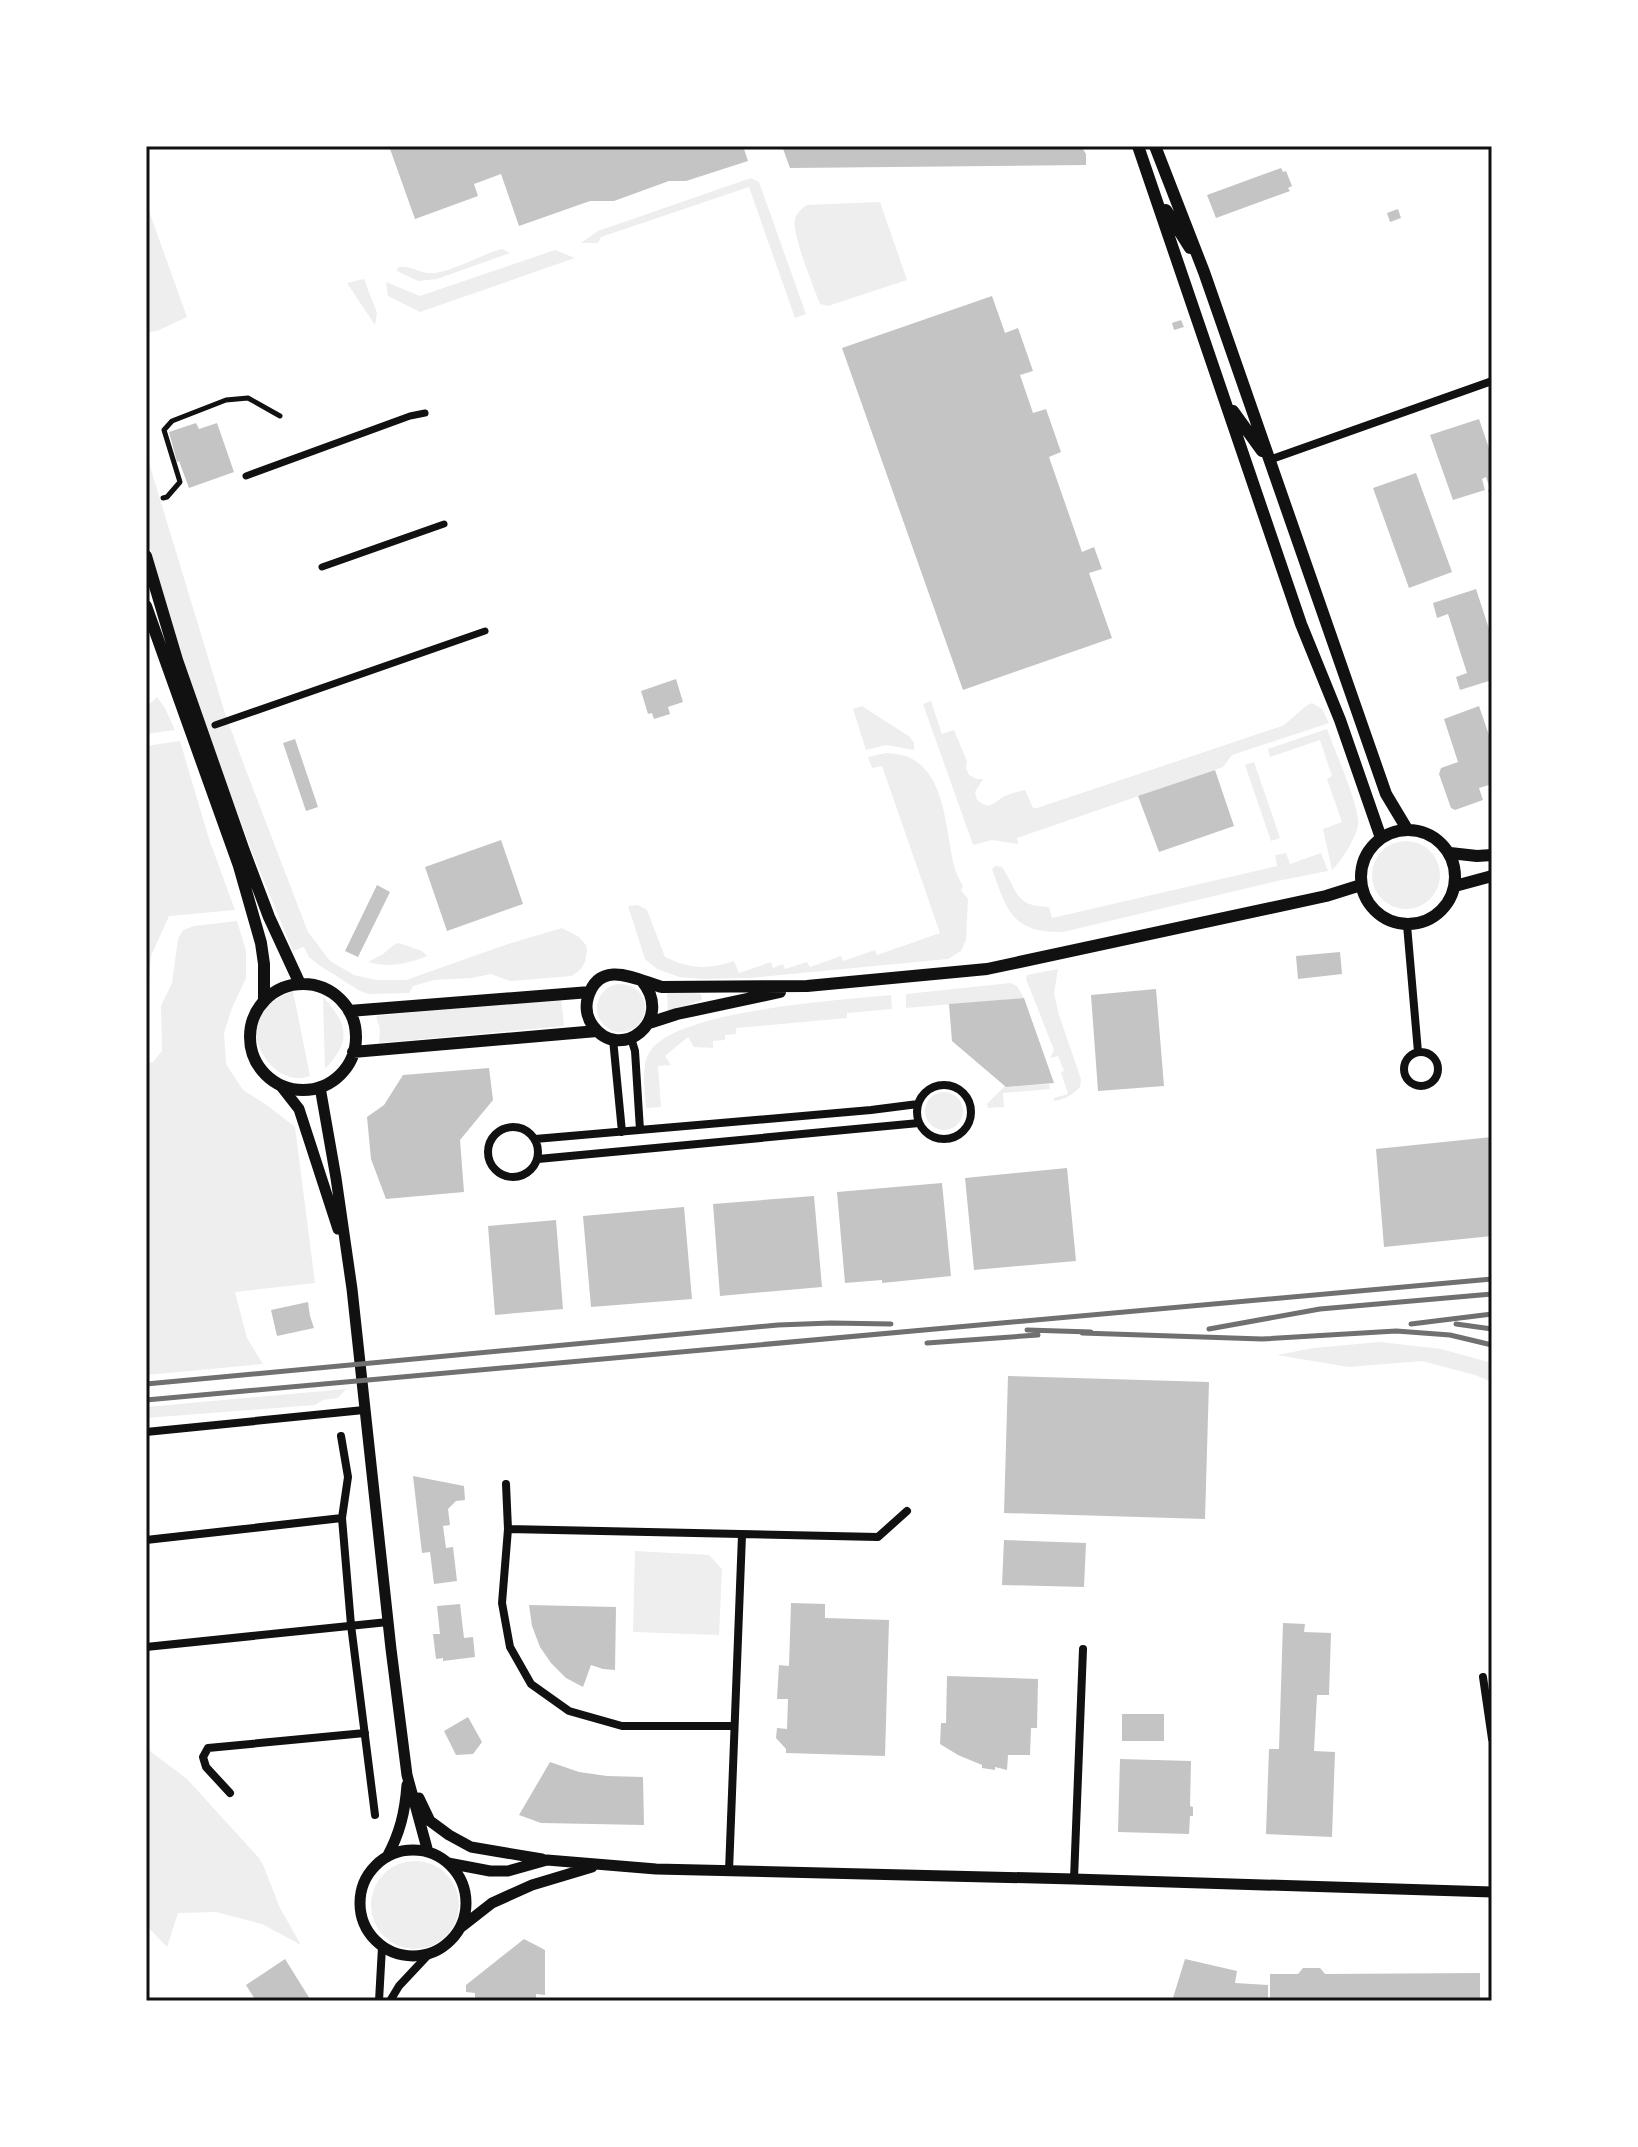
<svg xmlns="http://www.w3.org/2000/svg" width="1638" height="2147" viewBox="0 0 1638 2147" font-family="'Zilla Slab',serif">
	<rect width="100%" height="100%" fill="#fff"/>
	<path fill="#eee" d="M 751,178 L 759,182 L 806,314 L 795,318 L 749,187 L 601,237 L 598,243 L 581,243 L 598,231 Z
		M 880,202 L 907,280 L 828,306 L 820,304 C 814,288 791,232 795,219 C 797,213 802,208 807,205 Z
		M 146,203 L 187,317 L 157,331 L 146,333 Z
		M 502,249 L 510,253 L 437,279 L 418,281 L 397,271 L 398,267 C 412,265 421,275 435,273 C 456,270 480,255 502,249 Z
		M 555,250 L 575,258 L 420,312 L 388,296 L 386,282 L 420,296 Z
		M 364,279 L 377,313 L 375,325 L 347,283 Z
		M 146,453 L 224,710 L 241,757 L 308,932 L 330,961 L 354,975 L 376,980 L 406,980 L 508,944 L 562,928 L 579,937 L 586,945 L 587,950 L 585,962 L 581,969 L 572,976 L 510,981 L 491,974 L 472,978 L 434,980 L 413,986 L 409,993 L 369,994 L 360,991 L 319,965 L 309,957 L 304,947 L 293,951 L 252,852 L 220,766 L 179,648 L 146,536 Z
		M 157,697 L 165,708 L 175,730 L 146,734 L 146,707 Z
		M 931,701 L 942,734 L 954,730 L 967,761 L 966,768 L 969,775 L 977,779 L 983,779 L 975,792 L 977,800 C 989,809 990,806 1000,799 C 1007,794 1017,792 1025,790 L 1033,808 L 1037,808 L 1282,726 C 1292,720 1303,706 1312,703 L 1322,709 L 1329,723 L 1232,755 L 1223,767 L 1017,838 L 1018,844 L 992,840 L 973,845 L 923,704 Z
		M 862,706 L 910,737 L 914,743 L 914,750 L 886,745 L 866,750 L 853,709 Z
		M 1327,729 C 1334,749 1361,809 1358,826 C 1355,839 1341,862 1332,870 L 1323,829 L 1342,822 L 1327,779 L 1332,776 L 1320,740 L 1270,757 L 1268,749 Z
		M 180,741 L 209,839 L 235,910 L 169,916 L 151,956 L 146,1016 L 146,746 Z
		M 886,753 C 897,754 908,755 917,762 C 947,783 946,837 955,869 C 957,875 960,881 963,886 L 961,890 L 968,899 L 966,940 L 961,951 L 948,959 L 750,978 L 703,979 L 679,977 L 657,969 L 645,959 L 628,906 L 638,905 L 647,910 L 665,957 C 690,969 708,970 734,961 L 739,973 L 771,962 L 773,968 L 783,964 L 785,969 L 807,962 L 810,967 L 841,956 L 843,961 L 875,950 L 877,955 L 940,933 L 882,766 L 872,768 L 868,757 Z
		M 1254,762 L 1280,838 L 1271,841 L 1245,765 Z
		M1372 875a34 34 0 1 1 68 0a34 34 0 1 1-68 0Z
		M 1286,853 L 1290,864 L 1321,853 L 1328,871 L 1277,881 L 1063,932 C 1012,933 1007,911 992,869 L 995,866 L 1002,867 C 1018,891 1014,906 1049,907 L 1052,918 L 1277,866 L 1275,855 Z
		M 237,921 L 246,951 L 246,978 L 232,1008 L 224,1033 L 226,1064 L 243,1090 L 268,1106 L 295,1127 L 315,1283 L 235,1292 L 247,1338 L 263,1364 L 146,1375 L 146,1064 L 153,1062 L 162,1051 L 161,1006 L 172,983 L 178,939 L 183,930 L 194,926 Z
		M 399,943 L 422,951 L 427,956 C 406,964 390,968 368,962 L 383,954 L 395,944 Z
		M 1058,969 L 1054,993 L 1059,1015 L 1081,1079 L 1080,1087 C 1072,1095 1066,1099 1054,1101 L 1054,1098 L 1068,1094 L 1061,1072 L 1064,1071 L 1058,1056 L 1050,1058 L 1054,1050 L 1026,979 L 1027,975 Z
		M 1010,983 L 1017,986 L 1024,998 L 906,1008 L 906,994 Z
		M597 1008a24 24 0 1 1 48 0a24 24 0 1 1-48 0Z
		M 667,990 L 701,994 L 702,1000 L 668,1012 Z
		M 293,991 L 310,1076 C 305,1077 301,1079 297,1078 C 269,1077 244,1035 262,1011 C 270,1001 281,996 293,991 Z
		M 891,995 L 892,1009 L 847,1013 L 847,1018 L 736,1028 L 736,1034 L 725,1035 L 725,1040 L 713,1041 L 713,1048 L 694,1047 L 688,1037 L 665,1056 L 671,1065 L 658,1066 L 661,1107 L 646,1108 C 645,1093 641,1066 649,1053 C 673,1010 842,1000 891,995 Z
		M 323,997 C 348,1024 352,1041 325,1069 Z
		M 561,998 L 564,1026 L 379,1043 L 380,1029 L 376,1016 Z
		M 1049,1084 L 1050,1089 L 1003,1093 L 1004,1107 L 988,1108 L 987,1104 L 1005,1086 L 1007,1087 Z
		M925 1111a19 19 0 1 1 38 0a19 19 0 1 1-38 0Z
		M 1380,1342 L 1441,1349 L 1492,1363 L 1492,1382 L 1475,1375 L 1422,1361 L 1349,1367 L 1277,1355 L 1313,1348 Z
		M 346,1389 L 338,1398 L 323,1400 L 315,1405 L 146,1418 L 146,1407 Z
		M 635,1551 L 709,1555 L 722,1569 L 719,1635 L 633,1632 Z
		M 146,1748 L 187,1779 L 259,1858 L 264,1867 L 280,1908 L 301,1945 L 262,1924 L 216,1912 L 178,1913 L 167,1947 L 146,1925 Z
		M371 1905a44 44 0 1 1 88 0a44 44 0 1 1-88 0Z"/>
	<path fill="#c4c4c4" d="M 389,146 L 743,146 L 748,161 L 686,181 L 669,181 L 614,201 L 590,201 L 519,226 L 501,174 L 474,184 L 478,196 L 415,219 Z
		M 782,146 L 1081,146 L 1086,154 L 1086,165 L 790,168 Z
		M 1281,168 L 1283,172 L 1286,171 L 1292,186 L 1288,188 L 1290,191 L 1216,218 L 1207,195 Z
		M 1398,209 L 1401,218 L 1390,222 L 1387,213 Z
		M 992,296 L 1005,333 L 1018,328 L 1033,371 L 1020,375 L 1033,413 L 1046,409 L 1061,452 L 1049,457 L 1082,552 L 1094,547 L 1102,569 L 1089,573 L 1112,638 L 963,690 L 842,348 Z
		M 1181,320 L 1184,327 L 1174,330 L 1172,323 Z
		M 1479,419 L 1492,457 L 1492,501 L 1488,490 L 1490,489 L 1486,477 L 1482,479 L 1485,490 L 1453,500 L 1430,435 Z
		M 196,423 L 199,429 L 217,423 L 234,472 L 189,488 L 179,461 L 177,462 L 169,432 Z
		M 1416,473 L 1452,572 L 1409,588 L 1373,488 Z
		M 1476,589 L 1492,638 L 1492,680 L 1460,690 L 1456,677 L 1467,673 L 1448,614 L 1437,618 L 1433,603 Z
		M 676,679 L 683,702 L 668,707 L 670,714 L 654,719 L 652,713 L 648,714 L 641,691 Z
		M 1479,706 L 1492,744 L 1492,784 L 1479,788 L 1483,800 L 1455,810 L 1451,808 L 1439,774 L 1441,768 L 1458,762 L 1444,719 Z
		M 295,739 L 318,807 L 306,811 L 283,743 Z
		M 1215,770 L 1234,826 L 1159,852 L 1138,796 Z
		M 501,840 L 523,904 L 447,931 L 425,867 Z
		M 377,885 L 390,892 L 358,957 L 345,951 Z
		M 1340,952 L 1342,974 L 1298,979 L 1296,956 Z
		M 1156,989 L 1164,1086 L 1098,1091 L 1091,995 Z
		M 1024,998 L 1054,1083 L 1006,1087 L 952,1041 L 949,1004 Z
		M 489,1068 L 493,1100 L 460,1140 L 464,1192 L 386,1199 L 371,1159 L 367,1117 L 384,1105 L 403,1075 Z
		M 1492,1137 L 1492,1236 L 1384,1247 L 1376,1149 Z
		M 1067,1168 L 1076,1261 L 974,1270 L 965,1178 Z
		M 942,1183 L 951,1276 L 882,1283 L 882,1280 L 845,1283 L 837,1192 Z
		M 814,1196 L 822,1287 L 720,1296 L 713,1204 Z
		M 684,1207 L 692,1299 L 591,1307 L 583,1216 Z
		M 556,1220 L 563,1309 L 495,1315 L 488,1226 Z
		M 308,1302 L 310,1316 L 314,1328 L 277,1336 L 271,1310 Z
		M 1008,1376 L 1209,1382 L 1205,1519 L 1004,1513 Z
		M 413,1476 L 464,1486 L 465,1500 L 456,1501 L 448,1509 L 450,1525 L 443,1526 L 446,1548 L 453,1547 L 457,1581 L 434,1584 L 430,1552 L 422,1553 Z
		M 1004,1540 L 1086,1543 L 1084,1587 L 1002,1585 Z
		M 791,1603 L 825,1604 L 825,1618 L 889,1620 L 885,1756 L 786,1753 L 786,1749 L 776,1738 L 777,1728 L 787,1729 L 788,1699 L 777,1699 L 779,1665 L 789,1666 Z
		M 460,1604 L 464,1638 L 473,1637 L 475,1657 L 443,1661 L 443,1658 L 436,1659 L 433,1634 L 440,1634 L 437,1606 Z
		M 529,1605 L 616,1607 L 615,1670 L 603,1669 L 591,1665 L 583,1687 L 566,1678 L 551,1663 L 540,1647 L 532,1626 Z
		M 1283,1623 L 1305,1624 L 1304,1632 L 1331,1633 L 1329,1695 L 1317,1695 L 1314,1751 L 1335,1752 L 1332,1837 L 1266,1834 L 1269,1749 L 1279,1749 Z
		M 947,1676 L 1038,1679 L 1037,1728 L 1031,1728 L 1030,1755 L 1008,1755 L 1007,1770 L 995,1767 L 995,1770 L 982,1768 L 982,1765 L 958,1755 L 940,1744 L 941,1723 L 946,1723 Z
		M 1122,1714 L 1164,1714 L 1164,1741 L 1122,1741 Z
		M 468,1717 L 482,1742 L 473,1754 L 456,1755 L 444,1731 Z
		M 1120,1759 L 1191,1761 L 1190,1806 L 1193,1807 L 1193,1816 L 1190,1816 L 1189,1834 L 1118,1832 Z
		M 550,1762 L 579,1772 L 607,1776 L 643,1777 L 644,1825 L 541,1823 L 519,1815 Z
		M 524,1939 L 545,1950 L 545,1995 L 536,1994 L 536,2001 L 475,2001 L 475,1993 L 466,1992 L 466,1985 Z
		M 285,1959 L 310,1999 L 307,2001 L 256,2001 L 246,1985 Z
		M 1185,1959 L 1237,1971 L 1235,1983 L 1268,1985 L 1268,2001 L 1172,2001 Z
		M 1303,1968 L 1320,1968 L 1325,1974 L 1480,1973 L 1480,2001 L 1270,2001 L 1270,1974 L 1298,1974 Z"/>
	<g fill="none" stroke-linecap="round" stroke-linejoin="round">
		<path stroke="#111" stroke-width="5" d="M 163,498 L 167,497 L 180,482 L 164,430 L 172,421 L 226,400 L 248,398 L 280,416"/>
		<path stroke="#111" stroke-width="7" d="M 246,476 L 410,416 L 425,413
			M 322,567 L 444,524
			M 215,725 L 485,631"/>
		<path stroke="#111" stroke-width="8" d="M 1269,460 L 1492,381
			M 1407,925 L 1418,1052
			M 631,1038 L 635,1051 L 640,1130
			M 613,1039 L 622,1132
			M1404 1069a17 17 0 1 1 34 0a17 17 0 1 1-34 0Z
			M917 1112a27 27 0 1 1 54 0a27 27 0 1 1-54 0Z
			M488 1152a25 25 0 1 1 50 0a25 25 0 1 1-50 0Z
			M 535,1139 L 871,1110 L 918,1104
			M 538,1159 L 919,1123
			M 146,1432 L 364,1410
			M 341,1436 L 348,1477 L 342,1518 L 351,1625 L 375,1815
			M 506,1484 L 508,1529 L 502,1603 L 510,1647 L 531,1684 L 569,1711 L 622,1726 L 734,1726
			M 508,1529 L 878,1537 L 907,1511
			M 146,1540 L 342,1518
			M 146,1647 L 388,1622
			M 1483,1677 L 1492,1739
			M 230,1793 L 206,1767 L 203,1757 L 208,1748 L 365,1733
			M 729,1871 L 742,1535
			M 1074,1879 L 1083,1649
			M 379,2001 L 382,1947
			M 390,2001 L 399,1986 L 429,1954"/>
		<path stroke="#111" stroke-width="11" d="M 281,1086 L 299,1109 L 338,1229
			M 320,1087 L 336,1178 L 352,1289 L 391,1649 L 407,1775 L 428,1852
			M 419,1798 L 430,1821 L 449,1835 L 471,1847 L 542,1859
			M360 1903a53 53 0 1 1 106 0a53 53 0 1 1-106 0Z
			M 387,1857 C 400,1833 405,1812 407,1785
			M 448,1863 L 490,1871 L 508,1871 L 547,1860 L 656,1869 L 1074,1879 L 1492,1892
			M 460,1928 L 492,1903 L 532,1885 L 592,1867"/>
		<path stroke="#111" stroke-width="12" d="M 1138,146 L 1301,624 L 1340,720 L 1381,838
			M 1155,146 L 1204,272 L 1386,794 L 1407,829
			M 1166,210 L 1190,248
			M 1233,411 L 1262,451
			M 146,556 L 177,660 L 244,851 L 269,917 L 300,984
			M 146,606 L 239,866 L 261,943 L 264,964 L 264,1000
			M1361 877a47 47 0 1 1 94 0a47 47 0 1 1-94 0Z
			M 1450,853 L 1477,856 L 1492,855
			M 1455,886 L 1492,876
			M 642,981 C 675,1021 620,1063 593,1026 C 587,1018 585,1007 588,997 C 600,958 637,980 662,987 L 807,986 L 987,969 L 1326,896 L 1361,885
			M250 1037a53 53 0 1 1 106 0a53 53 0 1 1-106 0Z
			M 349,1011 L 590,992
			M 649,1023 L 677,1014 L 780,992
			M 353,1052 L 597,1031"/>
		<path stroke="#707070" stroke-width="5" d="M 1411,1324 L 1492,1314
			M 1456,1324 L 1492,1329
			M 1209,1329 L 1320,1309 L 1492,1294
			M 1027,1330 L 1091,1332
			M 1082,1333 L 1262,1339 L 1396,1331 L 1450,1335 L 1492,1345
			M 927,1343 L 1038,1335
			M 146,1384 L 778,1325 L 831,1323 L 891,1324
			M 146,1400 L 1492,1279"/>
	</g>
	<rect width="1638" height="2147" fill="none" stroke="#ffffff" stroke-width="296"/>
	<rect x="148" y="148" width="1342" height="1851" fill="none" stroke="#111" stroke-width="3"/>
</svg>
